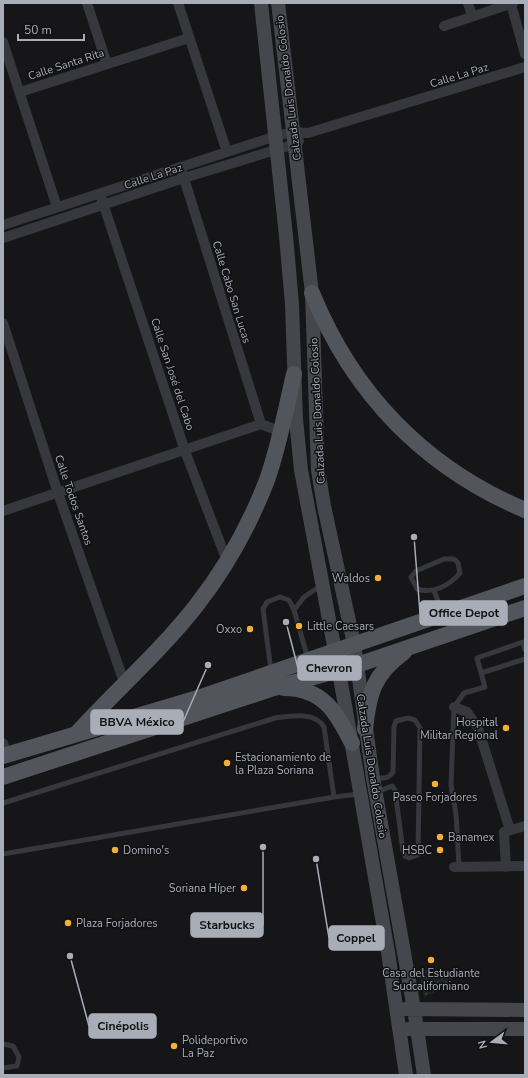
<svg xmlns="http://www.w3.org/2000/svg" width="528" height="1078" viewBox="0 0 528 1078" font-family="'Nunito Sans',sans-serif">
	<defs>
		<pattern id="park-dots" width="8" height="8" patternUnits="userSpaceOnUse"><rect width="8" height="8" fill="#1e261f"/><path d="M2 2h.1M6 6h.1" fill="none" stroke="#3c433d" stroke-width="1.8" stroke-linecap="round"/></pattern>
	</defs>
	<rect width="100%" height="100%" fill="#161618"/>
	<path fill="url(#park-dots)" d="M 419,970 L 451,972 L 452,984 L 424,997 Z"/>
	<g fill="none" stroke-linecap="round" stroke-linejoin="round">
		<path stroke="#37383d" stroke-width="5" d="M 444,559 L 454,559 L 458,563 L 460,573 C 449,586 433,594 417,589 L 411,577 L 416,571 Z
			M 434,591 L 443,613
			M 294,610 L 304,597 L 322,585
			M 271,671 L 263,609 L 267,602 L 280,597 L 289,600 L 294,610 L 308,659
			M 481,673 L 525,659
			M 374,778 C 381,778 388,780 393,772 L 394,727 L 396,721 L 408,718 L 415,720 L 420,728 L 418,855 L 409,858 L 405,856 L 403,851 L 395,790 L 392,786 L 377,792
			M 3,803 L 275,718 C 290,716 315,711 324,727 L 334,797
			M 3,854 L 334,797 L 359,794
			M 459,867 L 456,814 L 451,785 L 454,707 L 464,693 L 485,687 L 477,658 L 523,642 L 525,650
			M 3,1044 L 13,1046 L 19,1057 L 17,1066 L 3,1068"/>
		<path stroke="#37383d" stroke-width="10" d="M 87,3 L 107,64
			M 178,3 L 227,152
			M 468,3 L 472,16
			M 511,4 L 525,54
			M 444,26 L 513,3
			M 3,42 L 57,207
			M 20,92 L 189,38
			M 182,172 L 261,424
			M 100,194 L 185,451 L 227,561
			M 3,225 L 276,136 L 293,132 L 308,133 L 525,67
			M 3,238 L 184,178 L 295,144 L 299,141
			M 3,323 L 58,493 L 124,682
			M 3,511 L 261,424 L 281,432
			M 454,707 L 467,712 L 478,728 L 510,830
			M 3,743 L 7,755
			M 454,867 L 525,866
			M 506,867 L 504,832 L 525,826"/>
		<path stroke="#45474d" stroke-width="14" d="M 261,3 L 286,236 L 292,304 L 296,419 L 301,470 L 343,694 L 388,952 L 406,1075
			M 278,3 L 312,293 L 318,470 L 324,506 L 354,644 L 373,778 L 414,1009 L 424,1075
			M 405,1009 L 525,1010
			M 408,1029 L 525,1029"/>
		<path stroke="#53555c" stroke-width="16" d="M 312,293 C 353,394 425,468 525,510
			M 284,688 C 323,688 336,712 352,743
			M 365,729 C 369,693 373,675 404,652
			M 76,734 C 115,691 160,652 196,606 C 225,569 250,524 267,480 C 279,446 286,409 294,374
			M 3,756 L 198,698 L 525,586
			M 3,777 L 274,688 L 357,665 L 525,608"/>
	</g>
	<g fill="#f2b134" stroke="#111113" stroke-width="1.5">
		<circle cx="378" cy="578" r="4"/>
		<circle cx="299" cy="626" r="4"/>
		<circle cx="250" cy="629" r="4"/>
		<circle cx="506" cy="728" r="4"/>
		<circle cx="227" cy="763" r="4"/>
		<circle cx="435" cy="784" r="4"/>
		<circle cx="440" cy="837" r="4"/>
		<circle cx="115" cy="850" r="4"/>
		<circle cx="440" cy="850" r="4"/>
		<circle cx="244" cy="888" r="4"/>
		<circle cx="68" cy="923" r="4"/>
		<circle cx="431" cy="960" r="4"/>
		<circle cx="174" cy="1046" r="4"/>
	</g>
	<g text-anchor="middle" stroke-width="3" stroke-linejoin="round" paint-order="stroke">
		<g font-size="11" fill="#a8adb8" stroke="#111113">
			<text transform="translate(66 64) rotate(-18)" y="4">Calle Santa Rita</text>
			<text transform="translate(459 75) rotate(-17)" y="4">Calle La Paz</text>
			<text transform="translate(288 88) rotate(-97)" y="4">Calzada Luis Donaldo Colosio</text>
			<text transform="translate(153 176) rotate(-18)" y="4">Calle La Paz</text>
			<text transform="translate(232 292) rotate(73)" y="4">Calle Cabo San Lucas</text>
			<text transform="translate(173 374) rotate(72)" y="4">Calle San José del Cabo</text>
			<text transform="translate(317 411) rotate(-93)" y="4">Calzada Luis Donaldo Colosio</text>
			<text transform="translate(74 500) rotate(71)" y="4">Calle Todos Santos</text>
			<text transform="translate(372 766) rotate(81)" y="4">Calzada Luis Donaldo Colosio</text>
		</g>
		<g font-size="11" fill="#a8adb8" stroke="#111113" text-anchor="start">
			<text x="370" y="582" text-anchor="end">Waldos</text>
			<text x="307" y="630">Little Caesars</text>
			<text x="242" y="633" text-anchor="end">Oxxo</text>
			<text x="498" y="726" text-anchor="end">Hospital<tspan x="498" dy="13">Militar Regional</tspan></text>
			<text x="235" y="761">Estacionamiento de<tspan x="235" dy="13">la Plaza Soriana</tspan></text>
			<text x="435" y="801" text-anchor="middle">Paseo Forjadores</text>
			<text x="448" y="841">Banamex</text>
			<text x="123" y="854">Domino's</text>
			<text x="432" y="854" text-anchor="end">HSBC</text>
			<text x="236" y="892" text-anchor="end">Soriana Híper</text>
			<text x="76" y="927">Plaza Forjadores</text>
			<text x="431" y="977" text-anchor="middle">Casa del Estudiante<tspan x="431" dy="13">Sudcaliforniano</tspan></text>
			<text x="182" y="1044">Polideportivo<tspan x="182" dy="13">La Paz</tspan></text>
		</g>
	</g>
	<path fill="none" stroke="#a8adb8" stroke-width="1.5" d="M414 537L420 613M286 622L298 668M208 665L183 722M263 847L263 925M316 859L329 938M70 956L89 1026"/>
	<g fill="#a8adb8" stroke="#111113" stroke-width="1.5">
		<circle cx="414" cy="537" r="4"/>
		<circle cx="286" cy="622" r="4"/>
		<circle cx="208" cy="665" r="4"/>
		<circle cx="263" cy="847" r="4"/>
		<circle cx="316" cy="859" r="4"/>
		<circle cx="70" cy="956" r="4"/>
	</g>
	<g fill="#a8adb8" stroke="#a8adb8" stroke-width="1.5">
		<rect x="420" y="601" width="87" height="24" rx="4"/>
		<rect x="298" y="656" width="63" height="24" rx="4"/>
		<rect x="91" y="710" width="92" height="24" rx="4"/>
		<rect x="191" y="913" width="72" height="24" rx="4"/>
		<rect x="329" y="926" width="55" height="24" rx="4"/>
		<rect x="89" y="1014" width="67" height="24" rx="4"/>
	</g>
	<g font-size="12" text-anchor="middle" font-weight="bold" fill="#111">
		<text x="464" y="617">Office Depot</text>
		<text x="329" y="672">Chevron</text>
		<text x="137" y="726">BBVA México</text>
		<text x="227" y="929">Starbucks</text>
		<text x="356" y="942">Coppel</text>
		<text x="123" y="1030">Cinépolis</text>
	</g>
	<rect width="528" height="1078" fill="none" stroke="#a8adb8" stroke-width="8"/>
	<g transform="translate(492 1042) rotate(254)" stroke="#111113" stroke-width="3" paint-order="stroke">
	<path d="M0-3L7 15L0 10L-7 15Z" fill="#a8adb8"/>
	<text y="-6" font-size="11" font-weight="bold" text-anchor="middle" fill="#a8adb8">N</text>
	</g>
	<path d="M18 34v6h66v-6" fill="none" stroke="#a8adb8" stroke-width="2"/>
	<text x="24" y="34" font-size="12" fill="#a8adb8" stroke="#111113" stroke-width="3" paint-order="stroke">50 m</text>
</svg>
